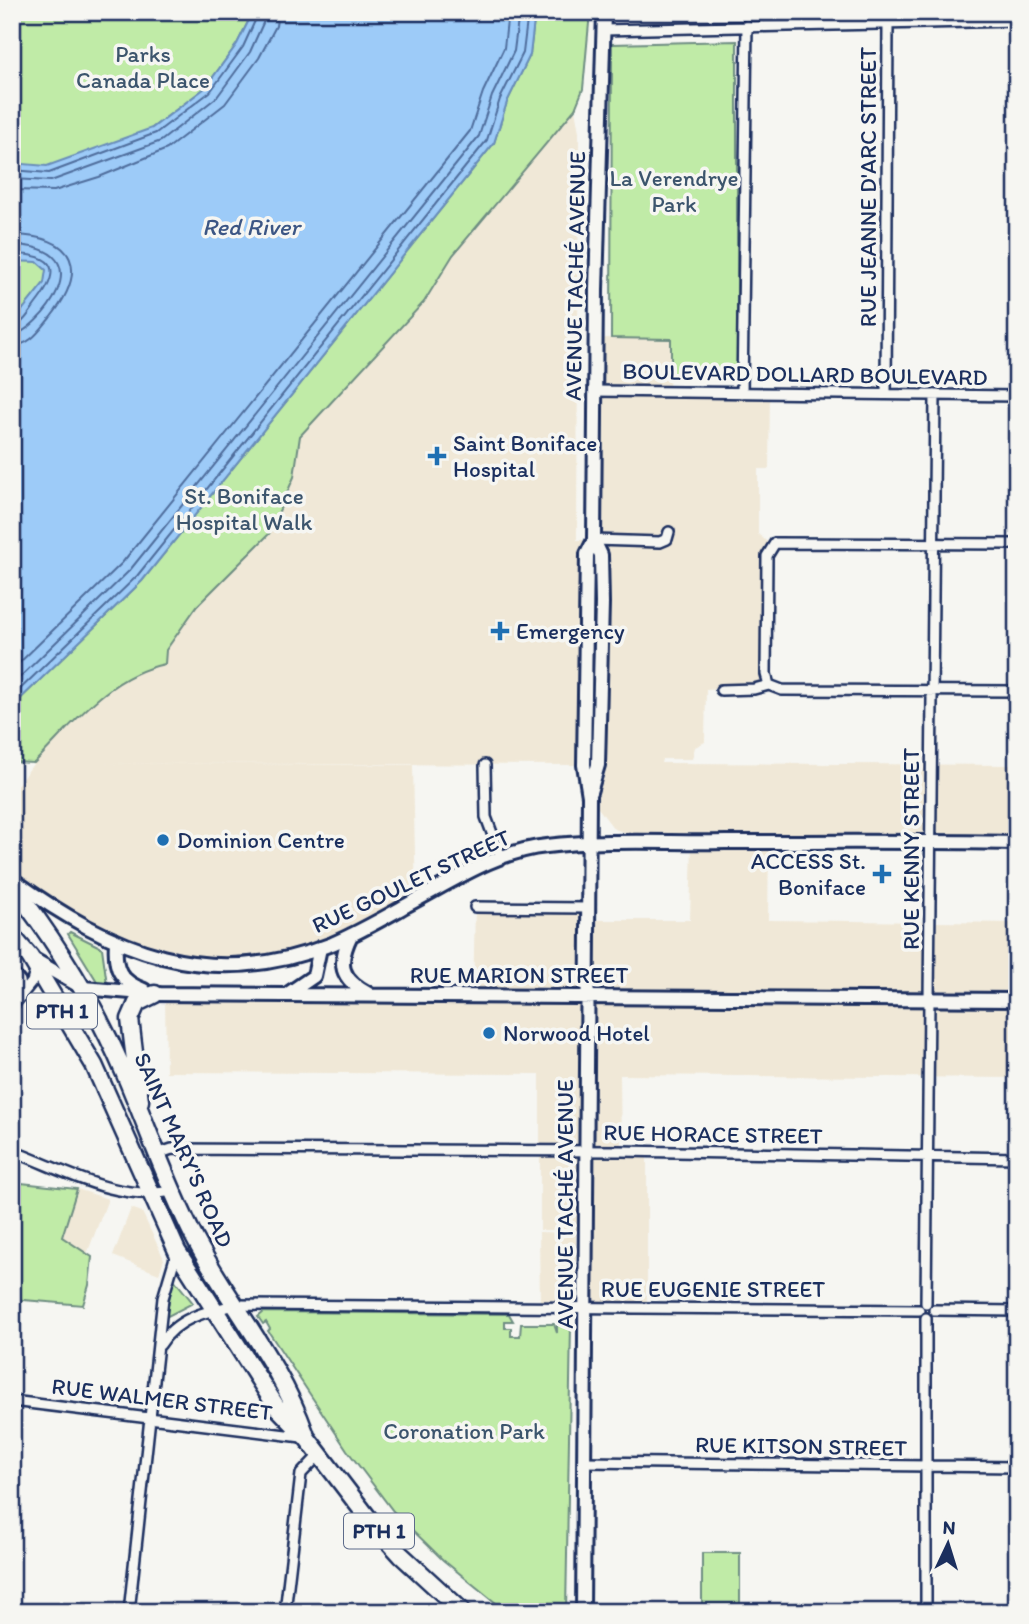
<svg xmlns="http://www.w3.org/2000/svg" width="1029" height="1624" viewBox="0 0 1029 1624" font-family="Itim,sans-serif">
	<rect width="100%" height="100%" fill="#f6f6f2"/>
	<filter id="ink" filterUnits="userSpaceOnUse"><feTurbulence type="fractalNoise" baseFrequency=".0143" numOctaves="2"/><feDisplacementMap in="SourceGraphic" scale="14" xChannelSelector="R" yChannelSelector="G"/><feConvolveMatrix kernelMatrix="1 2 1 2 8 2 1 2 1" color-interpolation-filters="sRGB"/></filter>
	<g filter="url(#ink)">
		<path fill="#f0e8d7" d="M 575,109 L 579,132 L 577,540 L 593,540 L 594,338 L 671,339 L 669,392 L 770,393 L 769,469 L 758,469 L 758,534 L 771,545 L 769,685 L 706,689 L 705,742 L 695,747 L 692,759 L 662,759 L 661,763 L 1017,765 L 1016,843 L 769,843 L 768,920 L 1017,923 L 1017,1078 L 620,1075 L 621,1151 L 647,1151 L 647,1307 L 585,1308 L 587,1231 L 540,1230 L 540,1074 L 166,1072 L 165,994 L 473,995 L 475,907 L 588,908 L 589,920 L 690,920 L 692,843 L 657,842 L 614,829 L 589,796 L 597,765 L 76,763 L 413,765 L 416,901 L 351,935 L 248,963 L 144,953 L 12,879 L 12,792 L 34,763 L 107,689 L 132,674 L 165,663 L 166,650 L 197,606 L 269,534 L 294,477 L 300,436 L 424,302 L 453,255 Z
			M 77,1189 L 108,1199 L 87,1254 L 62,1238 Z
			M 131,1208 L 142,1212 L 164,1259 L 159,1274 L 113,1256 Z
			M 539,1232 L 576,1233 L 575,1296 L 572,1302 L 540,1303 Z"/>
		<path fill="#c0eba7" stroke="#6e8d82" stroke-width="2" d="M 12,12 L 253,12 L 237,44 L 205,88 L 152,128 L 44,283 L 12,323 Z
			M 535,12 L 590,12 L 583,89 L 575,109 L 453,255 L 424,302 L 300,436 L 294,477 L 269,534 L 197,606 L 166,650 L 165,664 C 109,675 73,724 34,763 L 12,762 L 12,707 L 142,581 L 494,143 L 507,102 L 530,55 Z
			M 737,41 L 737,377 L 671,377 L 671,339 L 611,338 L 612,44 Z
			M 70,932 L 102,948 L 107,984 L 98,983 L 68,934 Z
			M 12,1182 L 77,1189 L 62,1237 L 92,1257 L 89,1285 L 83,1305 L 12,1299 Z
			M 173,1278 L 193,1303 L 166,1317 Z
			M 264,1312 L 509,1314 L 513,1321 L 505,1321 L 505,1328 L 511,1328 L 511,1336 L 520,1336 L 521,1324 L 554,1324 L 557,1333 L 557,1324 L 571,1324 L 566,1612 L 507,1612 L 443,1560 L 393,1511 L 347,1450 L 268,1331 L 270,1329 L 266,1322 L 263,1324 L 258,1317 Z
			M 702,1553 L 740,1553 L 740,1610 L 702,1610 Z"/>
		<path fill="#9dcbf8" stroke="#698dba" stroke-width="2" d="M 253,12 L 535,12 L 530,55 L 507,102 L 494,143 L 142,581 L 12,707 L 12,323 L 44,283 L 46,270 L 37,262 L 12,261 L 12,163 L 47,166 L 152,128 L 205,88 L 237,44 Z"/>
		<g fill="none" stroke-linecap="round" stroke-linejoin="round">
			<path stroke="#4f6d9c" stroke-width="2" d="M 12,170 L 49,173 L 156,133 L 210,92 L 243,47 L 259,12
				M 12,179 L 51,181 L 161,141 L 217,97 L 250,52 L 268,12
				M 12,190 L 54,191 L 99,177 L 167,149 L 225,104 L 259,58 L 276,26 L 278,12
				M 12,235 C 76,236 89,269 50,318 C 39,331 31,345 12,346
				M 12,245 C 109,247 36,334 12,335
				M 12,254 C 57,254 62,271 35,305 C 29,313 23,325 12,327
				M 12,670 L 122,563 L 470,131 L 483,92 L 504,48 L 508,12
				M 12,685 L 130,570 L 479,136 L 492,96 L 514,51 L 519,12
				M 12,697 L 137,576 L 487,140 L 500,99 L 523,53 L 528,12"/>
			<defs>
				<path id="street" d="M 603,30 L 1017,21
					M 594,391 L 1017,396
					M 742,393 L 747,25
					M 886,394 L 888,22
					M 594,540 L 660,542 L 667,539 L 669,532
					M 769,685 L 766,674 L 767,556 L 775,543 L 1017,544
					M 721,690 L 754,689 L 769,685 L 782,690 L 1017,691
					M 485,765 L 486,817 L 501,857
					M 475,907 L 588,908
					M 12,972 L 20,981 L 22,996
					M 12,1007 L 32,982 L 36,968
					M 12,1151 C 64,1170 116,1202 172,1191
					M 157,1154 L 172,1149 L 621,1151 L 1017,1158
					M 926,1303 L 935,395
					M 934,1310 L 1017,1311
					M 160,1345 C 176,1318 206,1311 236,1305 L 919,1310
					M 12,1401 L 302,1437
					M 584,1462 L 1017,1467
					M 129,1612 L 163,1298 L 177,1251
					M 285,1612 L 301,1474 L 319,1455
					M 926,1612 L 926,1318"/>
				<path id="secondary" d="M 590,792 L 598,765 L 602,603 L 601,555 L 594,540 L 596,290 L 604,12
					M 12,879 C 113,952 208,993 332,944 C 358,933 382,919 407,905 C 451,882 496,851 547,846 C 606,839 667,843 726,842 C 823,842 920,841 1017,843
					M 351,935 C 337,964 340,979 369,994
					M 116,943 C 114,969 120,981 144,990
					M 31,958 L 83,988 L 155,994 L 1017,1000
					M 289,993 L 314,976 L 320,948
					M 583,1612 L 589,796 L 584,765 L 587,554 L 594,540"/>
				<path id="highway" d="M 12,885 C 57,943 95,1004 124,1072 C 148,1128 167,1185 195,1239 C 230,1305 280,1362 305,1433
					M 12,936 L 30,957 L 94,1065 L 177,1251 L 276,1406 L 307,1438 L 372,1523 L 401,1555 L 463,1612
					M 140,1101 L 130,1019 L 137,1003 L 155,994"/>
			</defs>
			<use href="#street" stroke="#1b2f5e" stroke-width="14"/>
			<use href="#secondary" stroke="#1b2f5e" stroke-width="18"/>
			<use href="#highway" stroke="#1b2f5e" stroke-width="21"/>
			<use href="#street" stroke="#f6f6f2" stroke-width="9"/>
			<use href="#secondary" stroke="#f6f6f2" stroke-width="12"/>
			<use href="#highway" stroke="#f6f6f2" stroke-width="16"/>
		</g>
	</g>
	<g fill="#1f6fb2" stroke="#f6f6f2" stroke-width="2.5">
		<path d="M433.5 445.5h7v7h7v7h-7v7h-7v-7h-7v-7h7z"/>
		<path d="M496.5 620.5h7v7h7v7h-7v7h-7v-7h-7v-7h7z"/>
		<circle cx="163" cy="840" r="7"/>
		<path d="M878.5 863.5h7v7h7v7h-7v7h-7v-7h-7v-7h7z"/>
		<circle cx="489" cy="1033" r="7"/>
	</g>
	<g text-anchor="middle" stroke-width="7" stroke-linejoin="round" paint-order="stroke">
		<g fill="#f6f6f2" stroke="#5d6b8a" stroke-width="2">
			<rect x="27" y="993.5" width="70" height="35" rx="5"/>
			<rect x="344" y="1513.5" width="70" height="35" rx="5"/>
		</g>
		<g font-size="21" font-weight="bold" fill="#1b2f5e">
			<text x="62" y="1018">PTH 1</text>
			<text x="379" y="1538">PTH 1</text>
		</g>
		<g font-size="23" fill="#3c556d" stroke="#f6f6f2">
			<text x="143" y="62">Parks<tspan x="143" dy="26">Canada Place</tspan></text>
			<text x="674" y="186">La Verendrye<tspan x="674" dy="26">Park</tspan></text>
			<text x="244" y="504">St. Boniface<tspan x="244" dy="26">Hospital Walk</tspan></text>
			<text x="464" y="1439">Coronation Park</text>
		</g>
		<g font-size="23" fill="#1b2f5e" stroke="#f6f6f2">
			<text transform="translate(868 187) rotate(-90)" y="8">RUE JEANNE D'ARC STREET</text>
			<text transform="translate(575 276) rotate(-89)" y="8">AVENUE TACHÉ AVENUE</text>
			<text transform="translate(805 374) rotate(1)" y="8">BOULEVARD DOLLARD BOULEVARD</text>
			<text transform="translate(911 849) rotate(-90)" y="8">RUE KENNY STREET</text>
			<text transform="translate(411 881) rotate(-25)" y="8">RUE GOULET STREET</text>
			<text x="519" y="983">RUE MARION STREET</text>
			<text transform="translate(713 1134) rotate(1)" y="8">RUE HORACE STREET</text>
			<text transform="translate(184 1150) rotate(66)" y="8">SAINT MARY'S ROAD</text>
			<text transform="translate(565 1204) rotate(-90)" y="8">AVENUE TACHÉ AVENUE</text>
			<text x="713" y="1297">RUE EUGENIE STREET</text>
			<text transform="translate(162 1399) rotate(7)" y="8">RUE WALMER STREET</text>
			<text transform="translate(801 1446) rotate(1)" y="8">RUE KITSON STREET</text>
		</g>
		<g font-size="23" fill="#1b2f5e" stroke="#f6f6f2" text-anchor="start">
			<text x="453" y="451">Saint Boniface<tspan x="453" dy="26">Hospital</tspan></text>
			<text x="516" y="639">Emergency</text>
			<text x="177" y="848">Dominion Centre</text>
			<text x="866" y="869" text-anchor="end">ACCESS St.<tspan x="866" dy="26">Boniface</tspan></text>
			<text x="503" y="1041">Norwood Hotel</text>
		</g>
		<g font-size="24" font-style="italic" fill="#3c5684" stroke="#f6f6f2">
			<text x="251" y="235">Red River</text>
		</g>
	</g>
	<rect width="1029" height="1624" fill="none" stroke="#f6f6f2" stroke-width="42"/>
	<rect x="21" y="21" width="987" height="1582" fill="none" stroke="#1b2f5e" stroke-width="2.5" filter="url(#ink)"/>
	<g transform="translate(948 1544) rotate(4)" stroke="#f6f6f2" stroke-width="5" paint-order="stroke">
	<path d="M0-5L12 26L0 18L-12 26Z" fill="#1b2f5e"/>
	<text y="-10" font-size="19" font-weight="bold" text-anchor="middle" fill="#1b2f5e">N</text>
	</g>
</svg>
